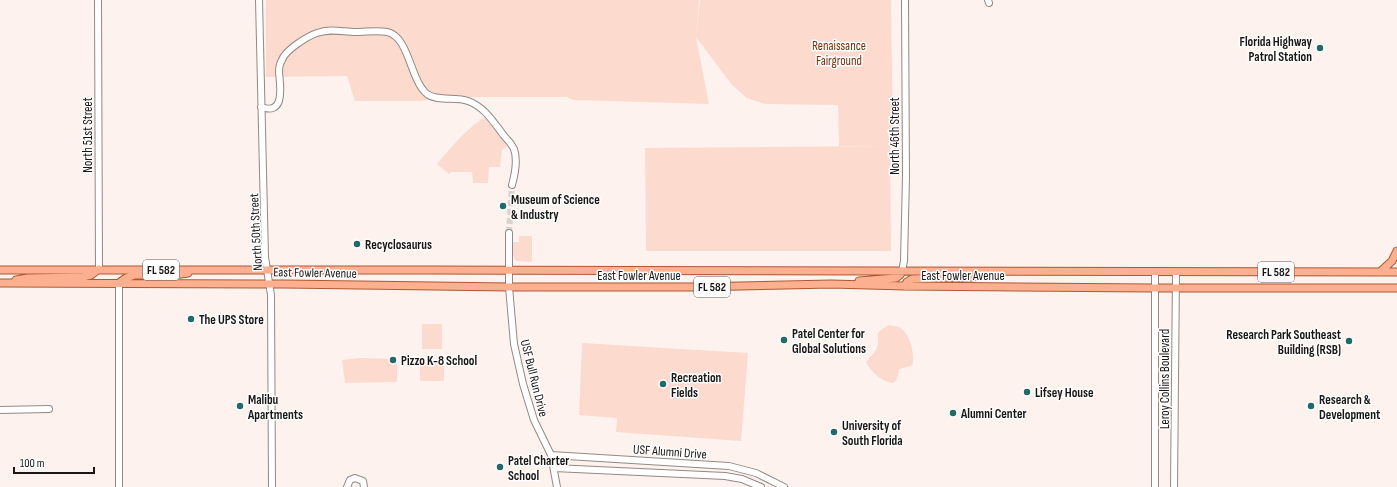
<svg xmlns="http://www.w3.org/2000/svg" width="1397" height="487" viewBox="0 0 1397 487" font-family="'Sofia Sans Condensed',sans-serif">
	<rect width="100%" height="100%" fill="#fdf2ee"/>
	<path fill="#fcdbce" d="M 266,0 L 699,0 L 696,37 L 709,104 L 573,100 L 567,97 L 471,97 L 439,95 L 423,101 L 355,101 L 347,76 L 266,77 Z
		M 700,0 L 891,0 L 893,146 L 839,146 L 838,105 L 765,104 L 747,98 L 732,85 L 696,37 Z
		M 485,117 L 509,145 L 502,150 L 500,167 L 489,167 L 488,183 L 473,183 L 472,172 L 451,172 L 449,174 L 437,164 C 451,147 466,129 485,117 Z
		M 890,146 L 891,251 L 646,251 L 645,148 Z
		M 519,236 L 532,236 L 532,262 L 516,261 L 513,256 L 513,242 L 519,242 Z
		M 422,324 L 442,324 L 442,349 L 422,349 Z
		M 889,325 C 892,326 896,326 899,327 C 910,333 914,352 913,363 L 911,366 L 899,369 L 897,380 L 893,383 C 882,382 871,372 866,362 C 869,358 873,354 876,350 C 883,334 869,336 889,325 Z
		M 582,343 L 748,353 L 741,441 L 616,432 L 617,418 L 579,415 Z
		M 359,358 L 397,359 L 397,382 L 345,383 L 342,360 Z
		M 420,362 L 444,362 L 444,381 L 420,381 Z"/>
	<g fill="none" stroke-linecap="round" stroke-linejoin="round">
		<path stroke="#dbd1cd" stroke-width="6" stroke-dasharray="6 3" stroke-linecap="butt" d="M 509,233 L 512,185"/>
		<defs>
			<path id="minor" d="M 98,0 L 99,269
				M 259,0 L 265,257 L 271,295 L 272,487
				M 988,0 L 989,3
				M 261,107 C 286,116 280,85 279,72 C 279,68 280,63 282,60 C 285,50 308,36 317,33 C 331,28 343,32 356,32 C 366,32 377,30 387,32 C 409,36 410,80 427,94 C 438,102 456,96 468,101 C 485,107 494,123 505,137 C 508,140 512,145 514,149 C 518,160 515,174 512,185
				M 509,233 L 509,287 L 514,344 L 523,384 L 534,420 L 551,455 L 557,487
				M 902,271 L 904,261 L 906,177 L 905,0
				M 1155,272 L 1155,487
				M 0,410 L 49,409
				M 551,455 L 729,466 L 756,473 L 784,487
				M 554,468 L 725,476 L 742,479 L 761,487
				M 119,487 L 119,283
				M 347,487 L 350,480 L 355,478 L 363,481 L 364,487
				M 1174,487 L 1176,272"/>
			<path id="major" d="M 0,270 L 432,270 L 1397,272
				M 1380,272 L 1392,261 L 1397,251
				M 16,280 L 28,278 L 83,277 L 91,275 L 99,269
				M 859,281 L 896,278 L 900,275 L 902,271
				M 0,283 L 284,284 L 509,287 L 694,287 L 831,284 L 905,286 L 1154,288 L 1397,288
				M 119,283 L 126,278 L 135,275 L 174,275 L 188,273
				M 905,286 L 907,282 L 912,279 L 973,277 L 984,274"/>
		</defs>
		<use href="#minor" stroke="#938985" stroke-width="8"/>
		<use href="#major" stroke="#ad5834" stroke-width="9"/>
		<use href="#minor" stroke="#fff" stroke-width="6"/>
		<use href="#major" stroke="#fdb08f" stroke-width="7"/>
	</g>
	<g fill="#1f6b69" stroke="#fff" stroke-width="1.5">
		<circle cx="1320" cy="48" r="4"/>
		<circle cx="503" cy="206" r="4"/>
		<circle cx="357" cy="244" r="4"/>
		<circle cx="191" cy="319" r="4"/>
		<circle cx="784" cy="340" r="4"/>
		<circle cx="1349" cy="341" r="4"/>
		<circle cx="393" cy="360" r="4"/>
		<circle cx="663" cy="384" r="4"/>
		<circle cx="1027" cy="392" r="4"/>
		<circle cx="240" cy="406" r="4"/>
		<circle cx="1311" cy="406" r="4"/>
		<circle cx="953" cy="413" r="4"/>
		<circle cx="834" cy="432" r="4"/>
		<circle cx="500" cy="467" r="4"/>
	</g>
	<g text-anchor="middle" stroke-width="3" stroke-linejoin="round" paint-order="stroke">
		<g fill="#fff" stroke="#5f5c5b" stroke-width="1">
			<rect x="143" y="260" width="36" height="20" rx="3"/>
			<rect x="1258" y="262" width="36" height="20" rx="3"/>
			<rect x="694" y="277" width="36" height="20" rx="3"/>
		</g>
		<g font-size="12" font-weight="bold" fill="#1a1615">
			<text x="161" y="274">FL 582</text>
			<text x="1276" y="276">FL 582</text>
			<text x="712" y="291">FL 582</text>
		</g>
		<g font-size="13" font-weight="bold" fill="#1a1615" stroke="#fff" text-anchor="start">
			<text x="1312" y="46" text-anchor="end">Florida Highway<tspan x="1312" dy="15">Patrol Station</tspan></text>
			<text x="511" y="204">Museum of Science<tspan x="511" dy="15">&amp; Industry</tspan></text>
			<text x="365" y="249">Recyclosaurus</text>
			<text x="199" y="324">The UPS Store</text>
			<text x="792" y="338">Patel Center for<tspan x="792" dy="15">Global Solutions</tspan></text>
			<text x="1341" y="339" text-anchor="end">Research Park Southeast<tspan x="1341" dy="15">Building (RSB)</tspan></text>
			<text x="401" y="365">Pizzo K-8 School</text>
			<text x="671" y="382">Recreation<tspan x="671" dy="15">Fields</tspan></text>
			<text x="1035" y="397">Lifsey House</text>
			<text x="248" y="404">Malibu<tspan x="248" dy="15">Apartments</tspan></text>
			<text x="1319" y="404">Research &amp;<tspan x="1319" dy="15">Development</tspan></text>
			<text x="961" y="418">Alumni Center</text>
			<text x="842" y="430">University of<tspan x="842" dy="15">South Florida</tspan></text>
			<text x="508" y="465">Patel Charter<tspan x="508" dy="15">School</tspan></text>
		</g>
		<g font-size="13" fill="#782f0b" stroke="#fff">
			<text x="839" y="50">Renaissance<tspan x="839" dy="15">Fairground</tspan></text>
		</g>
		<g font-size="13" fill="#1a1615" stroke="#fff">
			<text transform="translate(87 135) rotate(-90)" y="5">North 51st Street</text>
			<text transform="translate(894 136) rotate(-90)" y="5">North 46th Street</text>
			<text transform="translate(255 232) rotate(-93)" y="5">North 50th Street</text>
			<text transform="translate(315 272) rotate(1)" y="5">East Fowler Avenue</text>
			<text x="639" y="280">East Fowler Avenue</text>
			<text x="963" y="280">East Fowler Avenue</text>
			<text transform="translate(535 378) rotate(76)" y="5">USF Bull Run Drive</text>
			<text transform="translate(1164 379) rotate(-90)" y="5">Leroy Collins Boulevard</text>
			<text transform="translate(670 451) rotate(4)" y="5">USF Alumni Drive</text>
		</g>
	</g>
	<path d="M14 467v6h80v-6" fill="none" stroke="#1a1615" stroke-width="2"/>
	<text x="20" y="467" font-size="12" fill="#1a1615" stroke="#ffffff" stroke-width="3" paint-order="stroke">100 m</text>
</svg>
